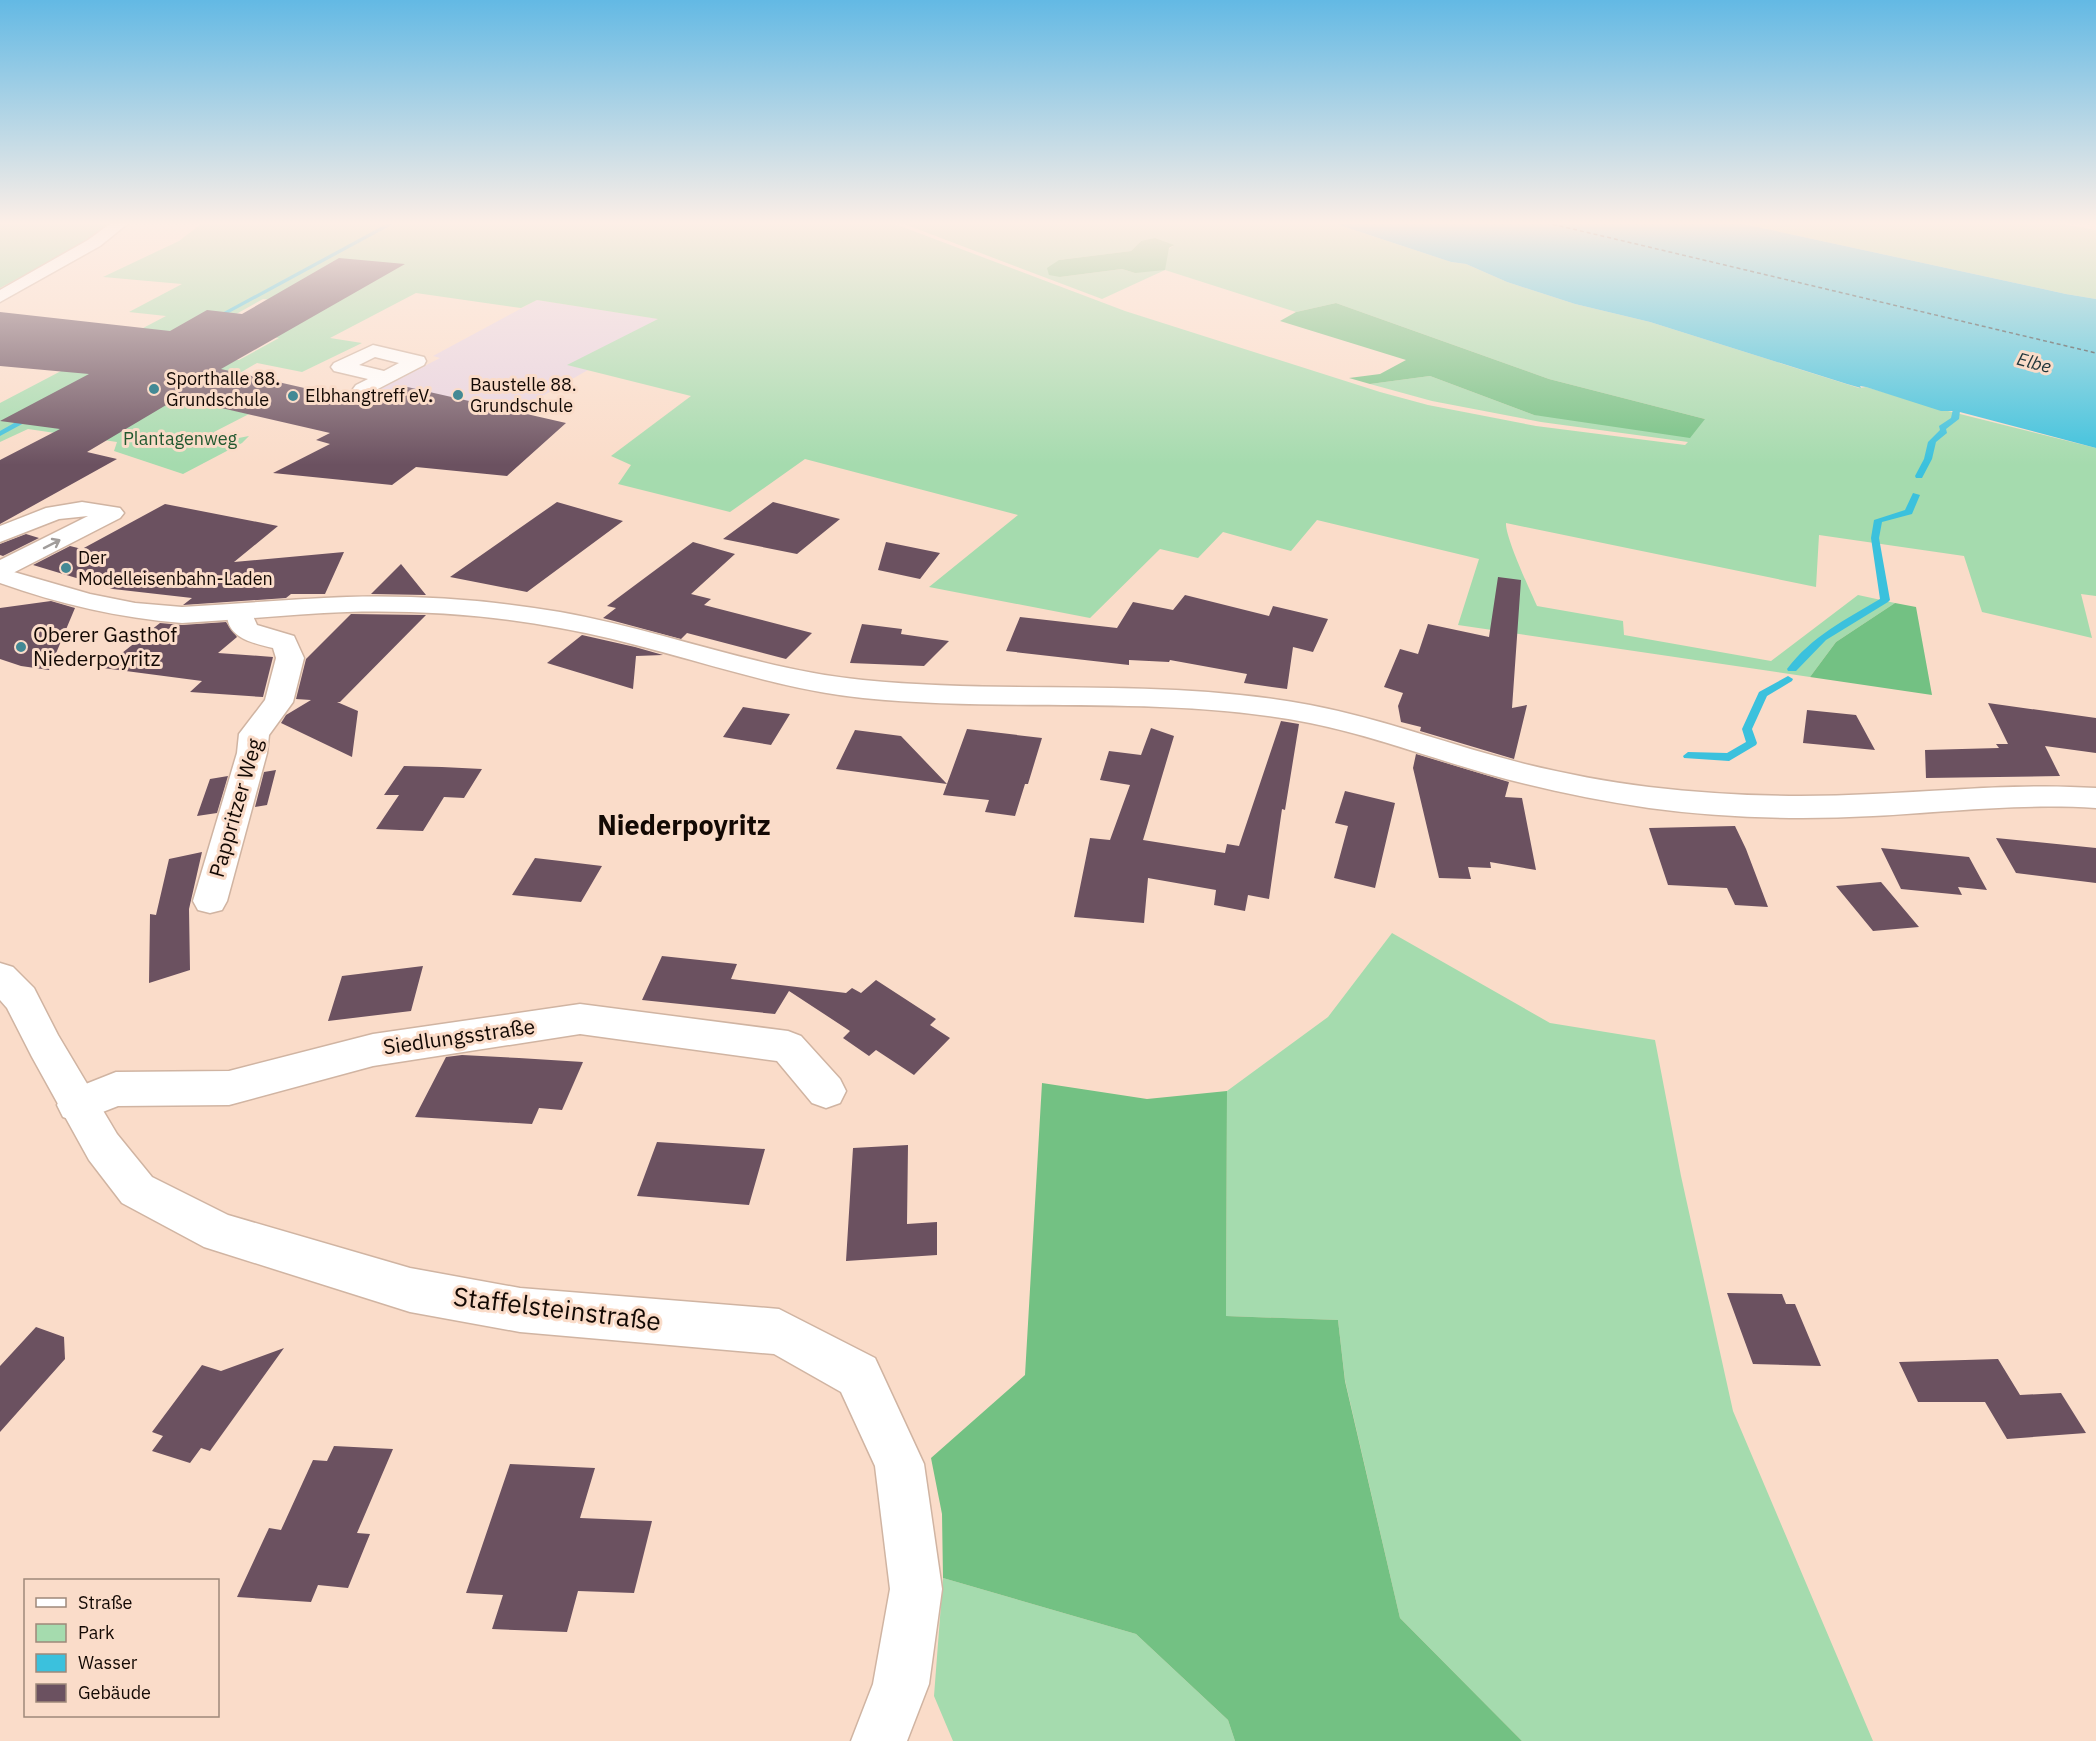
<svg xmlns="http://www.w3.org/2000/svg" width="2096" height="1741" viewBox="0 0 2096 1741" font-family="'IBM Plex Sans',sans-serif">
	<rect width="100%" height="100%" fill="#fadcc9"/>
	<path fill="#e7d2e0" d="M 537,300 L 659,319 L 568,365 L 588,370 L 458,444 L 322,419 L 440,358 L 433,356 Z"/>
	<path fill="#a5dbae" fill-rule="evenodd" d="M 0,221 L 119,221 L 87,242 L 0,288 Z
		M 205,221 L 887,221 L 1125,311 L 1380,392 L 1428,405 L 1536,426 L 1685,445 L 1688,442 L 1541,422 L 1432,401 L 1370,384 L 1430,376 L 1534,415 L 1705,419 L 1549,379 L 1336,303 L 1296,312 L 1165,270 L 1102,299 L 896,221 L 1327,221 L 1451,262 L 1466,264 L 1507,282 L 1575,304 L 1650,322 L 1859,388 L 1866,387 L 1948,411 L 2096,448 L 2096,596 L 2081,594 L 2092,638 L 1982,612 L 1964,556 L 1819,535 L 1816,587 L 1506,523 C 1505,537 1530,590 1537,606 L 1623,621 L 1624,635 L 1771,661 L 1858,595 L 1895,603 L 1836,642 L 1810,677 L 1458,625 L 1479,559 L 1317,520 L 1291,551 L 1223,532 L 1198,558 L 1160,549 L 1090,618 L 929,587 L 1018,515 L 805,459 L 730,512 L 618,484 L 631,465 L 611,456 L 691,396 L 567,365 L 658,319 L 537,300 L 521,308 L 416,293 L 330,338 L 362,343 L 302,372 L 257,363 L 200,396 L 197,402 L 249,414 L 214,432 L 214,436 L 228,440 L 249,436 L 242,443 L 183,474 L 114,451 L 117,442 L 28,429 L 0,442 L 0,403 L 166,316 L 129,312 L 182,284 L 103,277 L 179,241 ZM 1141,241 L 1173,246 L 1135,273 L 1122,269 L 1060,277 L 1059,260 L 1131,251 ZM 263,299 L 320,303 L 257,335 L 279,338 L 239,360 L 166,353 Z
		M 1730,221 L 2046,221 L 2096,230 L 2096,299 L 2066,294 Z
		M 1392,933 L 1550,1023 L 1655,1040 L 1681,1176 L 1733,1411 L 1873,1741 L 1522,1741 L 1400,1618 L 1345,1380 L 1338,1320 L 1226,1316 L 1227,1091 L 1328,1017 Z
		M 943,1578 L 1136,1634 L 1228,1720 L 1235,1741 L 953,1741 L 934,1696 Z"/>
	<path fill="#73c183" d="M 1155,238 L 1174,245 L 1169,248 L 1165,270 L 1135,273 L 1122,269 L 1060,277 L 1049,275 L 1047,268 L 1059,260 L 1131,251 L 1141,241 Z
		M 1336,303 L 1549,379 L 1705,419 L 1690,438 L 1534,415 L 1430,376 L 1370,384 L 1349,378 L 1380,374 L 1406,360 L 1280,321 L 1296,312 Z
		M 1895,603 L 1916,607 L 1932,695 L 1810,677 L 1836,642 Z
		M 1042,1083 L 1147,1099 L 1227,1091 L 1226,1316 L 1338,1320 L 1345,1381 L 1400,1618 L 1522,1741 L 1235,1741 L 1228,1720 L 1136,1634 L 943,1578 L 942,1514 L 931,1458 L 1025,1375 Z"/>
	<path fill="#3bc1dd" d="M 1327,221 L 1730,221 L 2066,294 L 2096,299 L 2096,448 L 1956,411 L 1941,411 L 1866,387 L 1860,386 L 1861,388 L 1847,384 L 1650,322 L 1575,304 L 1507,282 L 1466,264 L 1451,262 Z"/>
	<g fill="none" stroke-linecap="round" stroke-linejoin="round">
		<path fill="#3bc1dd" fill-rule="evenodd" d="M 392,221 L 399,221 L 214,321 L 209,320 Z
			M 1953,409 L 1960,411 L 1959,419 L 1946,429 L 1947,433 L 1936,442 L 1932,459 L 1922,478 L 1916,478 L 1915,476 L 1924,459 L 1928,442 L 1940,430 L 1939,426 L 1951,418 Z
			M 30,414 L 37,416 L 0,436 L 0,431 Z
			M 1913,493 L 1920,495 L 1912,514 L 1882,522 L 1879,538 L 1890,600 L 1888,602 L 1826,640 L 1796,671 L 1788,671 L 1787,669 C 1811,637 1846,619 1880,599 L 1871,538 L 1874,520 L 1905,510 Z
			M 1788,676 L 1793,679 L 1792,681 L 1767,696 L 1752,729 L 1757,743 L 1756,745 L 1729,761 L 1684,758 L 1683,756 L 1688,752 L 1727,753 L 1746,742 L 1742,729 L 1759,692 Z"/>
		<path stroke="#1f353a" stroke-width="1.5" stroke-dasharray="4 3" stroke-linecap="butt" d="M 1539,221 L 2096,353"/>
	</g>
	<path fill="#6b5160" d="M 339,258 L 405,264 L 221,369 L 370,403 L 403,386 L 566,423 L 507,476 L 416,467 L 392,485 L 273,473 L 330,444 L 316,440 L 330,433 L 178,398 L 87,452 L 117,459 L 0,524 L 0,460 L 60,429 L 0,421 L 89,374 L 0,366 L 0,312 L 170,331 L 207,310 L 242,314 Z
		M 557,502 L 623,521 L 527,592 L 450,577 Z
		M 773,502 L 840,519 L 797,554 L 723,539 Z
		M 165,504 L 278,526 L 234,562 L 344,552 L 325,594 L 291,594 L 286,598 L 183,605 L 192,598 L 113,589 L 33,565 L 70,546 L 82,549 Z
		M 26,534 L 39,538 L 3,556 L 0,555 L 0,544 Z
		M 693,542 L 735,554 L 691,594 L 711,599 L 704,605 L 812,633 L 786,659 L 687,633 L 681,639 L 603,618 L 616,608 L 607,606 Z
		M 886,542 L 940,553 L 920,579 L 878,570 Z
		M 401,564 L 426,595 L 371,594 Z
		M 1498,577 L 1521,580 L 1512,708 L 1527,705 L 1514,759 L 1420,731 L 1421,727 L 1401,722 L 1398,706 L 1403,693 L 1384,687 L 1400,649 L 1418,654 L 1428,624 L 1489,637 Z
		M 1185,595 L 1269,616 L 1273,606 L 1328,619 L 1313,652 L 1293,647 L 1287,689 L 1244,683 L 1247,674 L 1170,660 L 1169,662 L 1129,660 L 1129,665 L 1006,651 L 1020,617 L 1117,628 L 1133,602 L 1173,610 Z
		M 51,601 L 75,608 L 49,670 L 21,666 L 0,659 L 0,608 Z
		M 351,614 L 426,615 L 340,702 L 337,702 L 358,711 L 352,757 L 281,723 L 286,715 L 311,700 L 296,699 L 306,659 Z
		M 226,622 L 237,637 L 218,653 L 273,657 L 263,697 L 190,692 L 202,681 L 103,668 L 160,623 L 182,625 Z
		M 862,624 L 902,629 L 901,634 L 949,641 L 924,666 L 850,663 Z
		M 582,635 L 635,647 L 663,655 L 636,656 L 633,689 L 547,663 Z
		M 1988,703 L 2096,718 L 2096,753 L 2045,746 L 2060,776 L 1926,778 L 1925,750 L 1999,748 L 1996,744 L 2008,744 Z
		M 743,707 L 755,709 L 790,714 L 771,745 L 723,737 Z
		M 1807,710 L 1856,715 L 1875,750 L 1803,743 Z
		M 1281,721 L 1299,724 L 1285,810 L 1282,809 L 1269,899 L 1248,895 L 1245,911 L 1214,905 L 1216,890 L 1148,878 L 1144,923 L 1074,917 L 1090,838 L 1110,840 L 1130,785 L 1100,780 L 1109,751 L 1141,755 L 1151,728 L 1174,736 L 1143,840 L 1225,853 L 1227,844 L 1239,846 Z
		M 967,729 L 1042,738 L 1028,784 L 1025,784 L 1015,816 L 985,812 L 989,800 L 943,795 Z
		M 855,730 L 901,736 L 947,784 L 836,769 Z
		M 1416,754 L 1509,782 L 1505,797 L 1522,798 L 1536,870 L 1490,862 L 1491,868 L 1468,867 L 1471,879 L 1439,878 L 1413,768 Z
		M 404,766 L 442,767 L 482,769 L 464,798 L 444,797 L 423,831 L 376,829 L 399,795 L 384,795 Z
		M 276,770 L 267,805 L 255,807 L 264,772 Z
		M 228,776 L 217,813 L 197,816 L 210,779 Z
		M 1345,791 L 1395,803 L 1375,888 L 1334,878 L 1348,826 L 1335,823 Z
		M 1735,826 L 1746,849 L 1768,907 L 1735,905 L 1727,888 L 1668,885 L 1649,828 Z
		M 1996,838 L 2096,848 L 2096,883 L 2016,873 Z
		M 1881,848 L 1969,857 L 1987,890 L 1958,887 L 1962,895 L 1901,889 Z
		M 202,852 L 189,909 L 190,970 L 149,983 L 150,914 L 156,915 L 169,859 Z
		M 535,858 L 569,862 L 602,866 L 581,902 L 512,895 Z
		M 1881,882 L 1919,927 L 1873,931 L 1836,886 Z
		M 662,956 L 737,964 L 731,979 L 846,993 L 852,988 L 861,993 L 876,980 L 936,1019 L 930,1025 L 950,1038 L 914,1075 L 876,1050 L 869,1056 L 843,1038 L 850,1031 L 789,991 L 775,1014 L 642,1000 Z
		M 423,966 L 411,1011 L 328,1021 L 342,976 Z
		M 462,1055 L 519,1058 L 583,1062 L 562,1110 L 539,1108 L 532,1124 L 415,1117 L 446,1057 Z
		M 657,1142 L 765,1149 L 749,1205 L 637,1196 Z
		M 908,1145 L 907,1224 L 937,1222 L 937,1255 L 846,1261 L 853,1148 Z
		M 1727,1293 L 1782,1294 L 1786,1304 L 1795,1304 L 1821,1366 L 1753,1364 Z
		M 36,1327 L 64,1337 L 65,1359 L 0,1432 L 0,1366 Z
		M 284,1348 L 210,1451 L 201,1448 L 190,1463 L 152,1451 L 163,1436 L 152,1432 L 202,1365 L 221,1371 Z
		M 1998,1359 L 2020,1395 L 2061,1393 L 2086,1433 L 2007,1439 L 1985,1402 L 1918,1402 L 1899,1362 Z
		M 334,1446 L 393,1449 L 357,1533 L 370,1534 L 348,1588 L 318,1585 L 311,1602 L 237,1597 L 269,1528 L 281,1530 L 313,1460 L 327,1461 Z
		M 510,1464 L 595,1468 L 580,1518 L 652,1521 L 634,1593 L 578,1591 L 567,1632 L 492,1629 L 503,1595 L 466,1593 Z"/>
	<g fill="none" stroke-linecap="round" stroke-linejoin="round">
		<defs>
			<path id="minor" d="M 114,221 L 131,221 L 100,246 L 0,302 L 0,290 L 88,240 Z
				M 373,345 L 424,357 L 426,361 L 424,365 L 370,393 L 356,393 L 353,389 L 356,385 L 368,379 L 334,371 L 331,367 L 334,363 ZM 375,357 L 399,363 L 384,371 L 359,365 Z
				M 82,502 L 120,508 L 124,513 L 120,518 L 9,575 L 0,577 L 0,560 L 88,516 L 59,519 L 0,542 L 0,526 L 46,508 Z
				M 240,604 L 249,607 L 257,625 L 294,636 L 304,658 L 293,702 L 269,735 L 267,753 L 227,901 L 222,910 L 210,913 L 198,910 L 193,901 L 237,753 L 239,734 L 265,700 L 276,658 L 273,648 C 253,643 226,638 227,612 L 231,607 Z
				M 580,1004 L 788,1031 L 801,1036 L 840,1079 L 846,1091 L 840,1103 L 826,1108 L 812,1103 L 777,1061 L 580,1034 L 373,1066 L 229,1105 L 118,1106 L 77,1122 L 63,1117 L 57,1105 L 63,1093 L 116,1072 L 229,1071 L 373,1034 Z"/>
			<path id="tertiary" d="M 0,963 L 13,967 L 34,988 L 58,1035 L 117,1134 L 152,1177 L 228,1215 L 410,1268 L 520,1288 L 779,1309 L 875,1358 L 924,1464 L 942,1589 L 929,1684 L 907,1741 L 851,1741 L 873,1684 L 890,1589 L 875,1466 L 841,1392 L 774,1354 L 520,1332 L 410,1312 L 204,1247 L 122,1203 L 89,1160 L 32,1057 L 7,1008 L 0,1000 Z"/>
			<path id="secondary" d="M 0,568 L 90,594 L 135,603 L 182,607 C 237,604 292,599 347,597 C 418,595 490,600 560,612 C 662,630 760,670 863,680 C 1012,695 1162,677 1310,705 C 1383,719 1453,746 1525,764 C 1566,774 1608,782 1649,787 C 1724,796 1798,798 1873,794 C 1947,791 2021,783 2096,788 L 2096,808 C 2021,803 1947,812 1873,816 C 1798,820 1724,818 1649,808 C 1594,800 1541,789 1488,774 C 1428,757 1370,735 1310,723 C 1162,694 1012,713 863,698 C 760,687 662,646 560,628 C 490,615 418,610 347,612 C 292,614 237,620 182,623 C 119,618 59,604 0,583 Z"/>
		</defs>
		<use href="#minor" stroke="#d0b4a2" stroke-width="3"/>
		<use href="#tertiary" stroke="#d0b4a2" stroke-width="3"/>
		<use href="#secondary" stroke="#d0b4a2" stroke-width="3"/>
		<use href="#minor" fill="#fff" fill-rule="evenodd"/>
		<use href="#tertiary" fill="#fff" fill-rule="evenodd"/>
		<use href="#secondary" fill="#fff" fill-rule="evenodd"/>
	</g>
	<defs><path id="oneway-shaft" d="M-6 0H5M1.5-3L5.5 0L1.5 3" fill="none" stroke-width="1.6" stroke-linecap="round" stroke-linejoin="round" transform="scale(1.5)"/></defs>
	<use stroke="#a19d9b" href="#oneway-shaft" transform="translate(52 544) rotate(-27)"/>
	<linearGradient id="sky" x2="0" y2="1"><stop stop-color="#63b9e4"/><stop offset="0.48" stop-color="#fdefe7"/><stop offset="1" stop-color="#fdefe7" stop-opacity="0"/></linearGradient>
	<rect width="2096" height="465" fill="url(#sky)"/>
	<g fill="#438995" stroke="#fadcc9" stroke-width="2">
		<circle cx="154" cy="389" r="6"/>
		<circle cx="458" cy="395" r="6"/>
		<circle cx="293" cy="396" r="6"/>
		<circle cx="66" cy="568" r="6"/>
		<circle cx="21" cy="647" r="6"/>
	</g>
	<g text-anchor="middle" stroke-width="6" stroke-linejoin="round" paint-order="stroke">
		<g font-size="18" font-style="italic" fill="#1f353a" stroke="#fadcc9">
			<text transform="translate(2034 363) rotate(15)" y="6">Elbe</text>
		</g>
		<g font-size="18" fill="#130904" stroke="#fadcc9" text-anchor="start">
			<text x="166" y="385">Sporthalle 88.<tspan x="166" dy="21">Grundschule</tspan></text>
			<text x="470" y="391">Baustelle 88.<tspan x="470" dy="21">Grundschule</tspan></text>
			<text x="305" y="402">Elbhangtreff eV.</text>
			<text x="78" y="564">Der<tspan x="78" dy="21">Modelleisenbahn-Laden</tspan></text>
		</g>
		<g font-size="18" fill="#21582f" stroke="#fadcc9">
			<text x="180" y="445">Plantagenweg</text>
		</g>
		<g font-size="21" fill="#130904" stroke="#fadcc9" text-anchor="start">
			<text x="33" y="642">Oberer Gasthof<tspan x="33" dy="24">Niederpoyritz</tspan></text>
		</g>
		<g font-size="21" fill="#130904" stroke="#fadcc9">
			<text transform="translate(236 808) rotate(-74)" y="7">Pappritzer Weg</text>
			<text transform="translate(459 1037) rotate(-8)" y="7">Siedlungsstraße</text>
		</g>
		<g font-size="26" fill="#130904" stroke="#fadcc9">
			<text transform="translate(557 1309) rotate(7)" y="9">Staffelsteinstraße</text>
		</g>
		<g font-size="27" font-weight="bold" fill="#130904" stroke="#fadcc9">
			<text x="684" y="835">Niederpoyritz</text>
		</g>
	</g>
	<rect x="24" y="1579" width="195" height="138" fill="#fadcc9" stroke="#9e887a" stroke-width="1.5"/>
	<rect x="36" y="1598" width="30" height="9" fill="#ffffff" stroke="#9e887a" stroke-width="1.5"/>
	<text x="78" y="1609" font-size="18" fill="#130904">Straße</text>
	<rect x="36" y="1624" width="30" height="18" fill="#a5dbae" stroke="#9e887a" stroke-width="1.5"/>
	<text x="78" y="1639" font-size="18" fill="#130904">Park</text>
	<rect x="36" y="1654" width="30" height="18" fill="#3bc1dd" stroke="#9e887a" stroke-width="1.5"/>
	<text x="78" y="1669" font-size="18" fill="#130904">Wasser</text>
	<rect x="36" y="1684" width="30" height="18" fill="#6b5160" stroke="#9e887a" stroke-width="1.5"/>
	<text x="78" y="1699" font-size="18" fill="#130904">Gebäude</text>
</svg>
